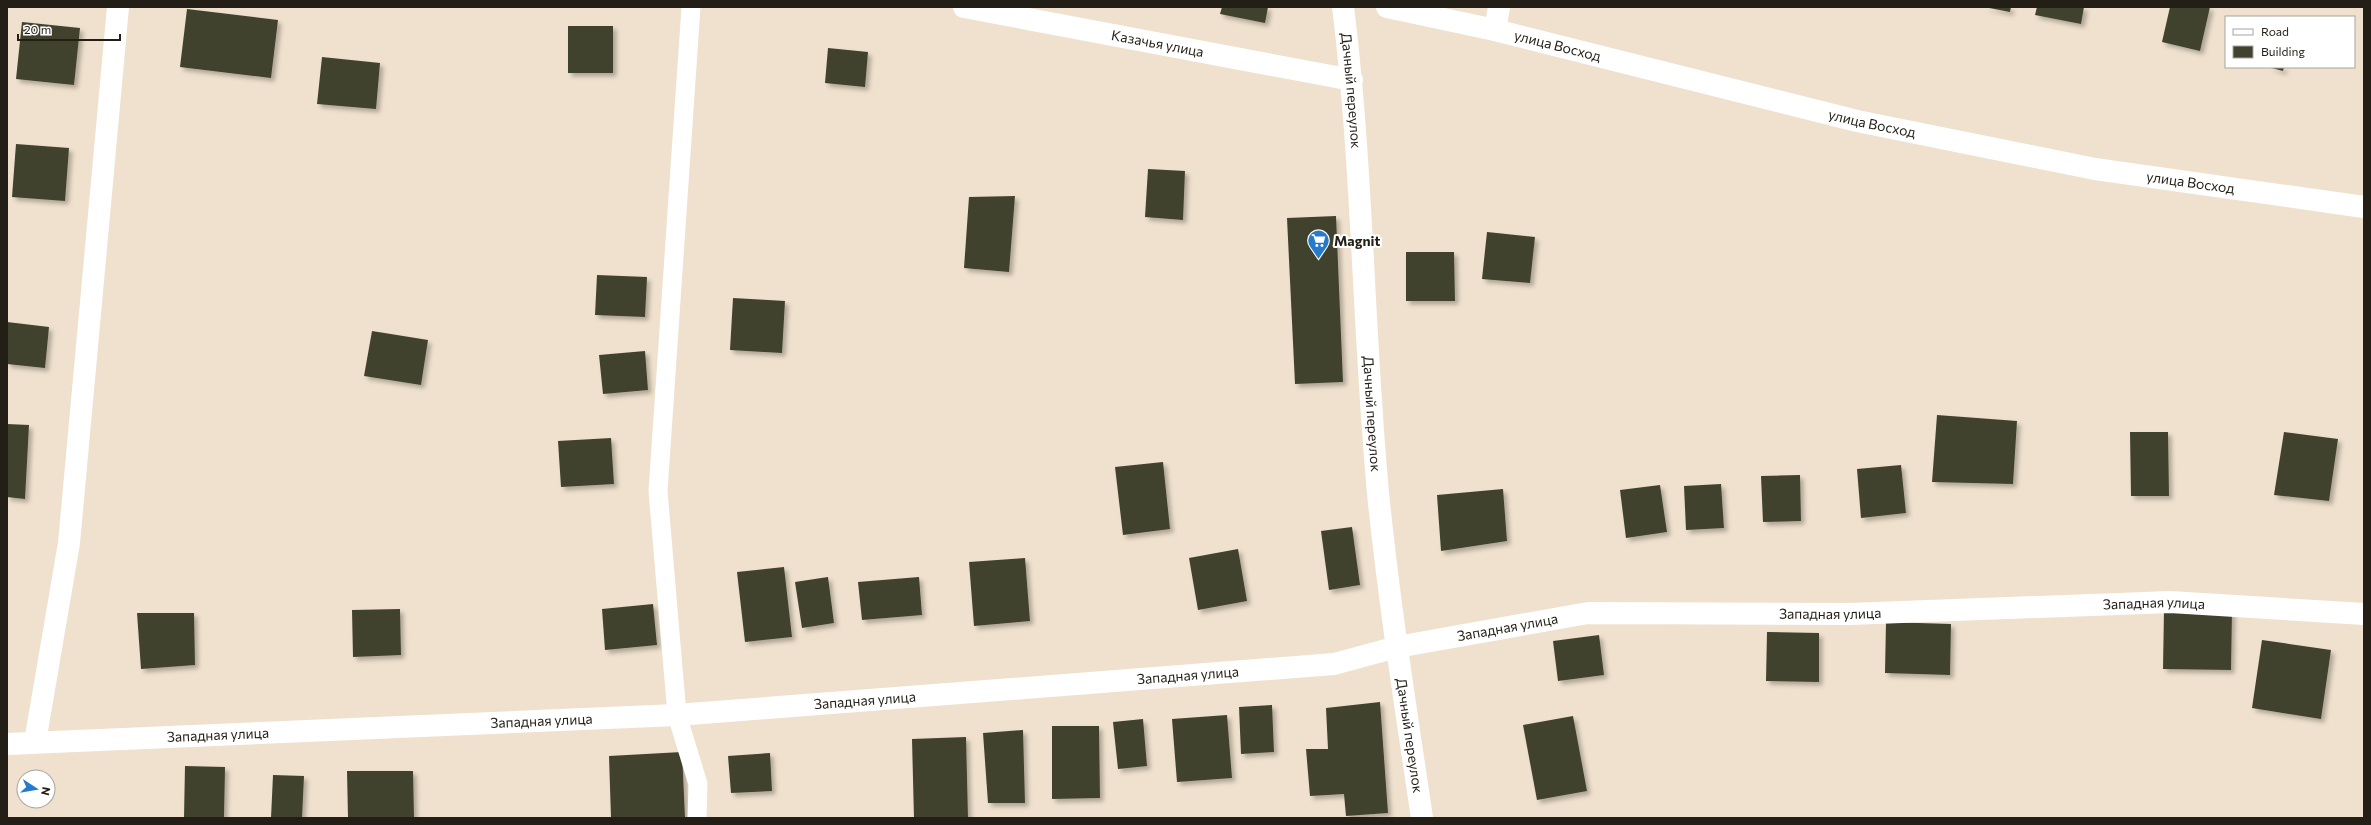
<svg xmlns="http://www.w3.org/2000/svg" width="2371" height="825" viewBox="0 0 2371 825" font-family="Commissioner,sans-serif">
	<defs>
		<filter id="shadow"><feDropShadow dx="3.5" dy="3.5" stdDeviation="2" flood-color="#0004"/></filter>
	</defs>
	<rect width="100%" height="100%" fill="#efe1cd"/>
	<path fill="#41432f" filter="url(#shadow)" d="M 1222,7 L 1268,7 L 1265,23 L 1220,14 Z
		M 1984,7 L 2011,7 L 2010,12 Z
		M 2037,7 L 2084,7 L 2081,24 L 2035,15 Z
		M 2170,7 L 2210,7 L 2200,51 L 2162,42 Z
		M 187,9 L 278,20 L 271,78 L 180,67 Z
		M 22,22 L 80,28 L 74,85 L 16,79 Z
		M 568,26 L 613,26 L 613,73 L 568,73 Z
		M 828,48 L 868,52 L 865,87 L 825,83 Z
		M 322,57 L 380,63 L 376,109 L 317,104 Z
		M 2268,67 L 2284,67 L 2283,71 Z
		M 16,144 L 69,148 L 65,201 L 12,197 Z
		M 1148,169 L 1185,171 L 1183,220 L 1145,217 Z
		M 1015,196 L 1009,272 L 964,268 L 969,197 Z
		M 1336,216 L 1343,382 L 1295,384 L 1287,218 Z
		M 1487,232 L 1535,237 L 1530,283 L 1482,279 Z
		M 1406,252 L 1454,252 L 1455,301 L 1406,301 Z
		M 597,275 L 647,277 L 645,317 L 595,315 Z
		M 733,298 L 785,301 L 782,353 L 730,350 Z
		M 7,322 L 49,327 L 45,368 L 7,364 Z
		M 372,331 L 428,340 L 421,385 L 364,376 Z
		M 645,351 L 648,390 L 603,394 L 599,355 Z
		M 1937,415 L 2017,421 L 2013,484 L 1932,482 Z
		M 7,424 L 29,425 L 25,499 L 7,497 Z
		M 2130,432 L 2168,432 L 2169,496 L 2131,496 Z
		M 2284,432 L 2338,439 L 2329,501 L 2274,495 Z
		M 611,438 L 614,484 L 561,487 L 558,441 Z
		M 1163,462 L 1170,529 L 1123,535 L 1115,467 Z
		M 1901,465 L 1906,513 L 1861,518 L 1857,469 Z
		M 1800,475 L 1801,521 L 1763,522 L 1761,476 Z
		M 1721,484 L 1724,528 L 1686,530 L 1684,486 Z
		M 1660,485 L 1667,532 L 1626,538 L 1620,490 Z
		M 1503,489 L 1507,541 L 1441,551 L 1437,495 Z
		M 1352,527 L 1360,585 L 1329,590 L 1321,531 Z
		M 1238,549 L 1247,601 L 1198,610 L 1189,558 Z
		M 1025,558 L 1030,621 L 974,626 L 969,562 Z
		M 784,567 L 792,637 L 745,642 L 737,572 Z
		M 828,577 L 834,623 L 802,628 L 795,582 Z
		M 919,577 L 922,615 L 862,620 L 858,582 Z
		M 653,604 L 657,645 L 605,650 L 602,609 Z
		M 400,609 L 401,655 L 353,657 L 352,610 Z
		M 2164,610 L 2232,611 L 2231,670 L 2163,669 Z
		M 137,613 L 194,613 L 195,665 L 141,669 Z
		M 1886,622 L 1951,624 L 1950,675 L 1885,673 Z
		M 1767,632 L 1819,633 L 1819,682 L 1766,681 Z
		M 1599,635 L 1604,675 L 1558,681 L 1553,641 Z
		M 2262,640 L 2331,650 L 2321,719 L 2252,708 Z
		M 1380,702 L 1388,813 L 1346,816 L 1344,794 L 1310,796 L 1306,749 L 1328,749 L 1326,708 Z
		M 1272,705 L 1274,752 L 1241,754 L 1239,707 Z
		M 1227,715 L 1232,778 L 1177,782 L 1172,719 Z
		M 1573,716 L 1587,791 L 1537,800 L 1523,725 Z
		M 1143,719 L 1147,766 L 1118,769 L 1113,722 Z
		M 1052,726 L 1099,726 L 1100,798 L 1052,799 Z
		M 1023,730 L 1025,803 L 988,803 L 983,733 Z
		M 966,737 L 968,818 L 914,818 L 912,739 Z
		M 682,752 L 685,818 L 611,818 L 609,756 Z
		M 770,753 L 772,791 L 731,793 L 728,756 Z
		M 185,766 L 225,767 L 224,818 L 184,818 Z
		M 347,771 L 413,771 L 414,817 L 348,817 Z
		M 273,775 L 304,776 L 302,818 L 271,818 Z"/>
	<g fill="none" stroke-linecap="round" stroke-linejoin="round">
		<path stroke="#fff" stroke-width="19" d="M 691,7 L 658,491 L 677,715 L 698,784 L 697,818"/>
		<g stroke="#fff" stroke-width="22">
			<path id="s1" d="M 964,7 L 1352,80"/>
			<path id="s2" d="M 1343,7 C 1363,168 1363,331 1378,493 C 1389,602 1406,710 1422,818"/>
			<path id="s3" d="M 1387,7 L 1495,30 L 1857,121 L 2095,169 L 2364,207"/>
			<path d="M 1495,30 L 1499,7"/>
			<path d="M 35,742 L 69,543 L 118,7"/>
			<path id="s4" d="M 7,744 L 677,715 L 1334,664 L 1397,647 L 1588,613 L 1849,614 L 2170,602 L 2364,614"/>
		</g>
	</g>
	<defs>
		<symbol id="supermarket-pin" viewBox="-11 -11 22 30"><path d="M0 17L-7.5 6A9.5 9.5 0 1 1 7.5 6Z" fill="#257bc9" stroke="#fff"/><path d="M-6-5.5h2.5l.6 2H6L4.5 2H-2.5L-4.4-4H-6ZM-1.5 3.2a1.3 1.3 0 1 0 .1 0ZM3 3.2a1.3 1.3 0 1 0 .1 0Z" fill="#fff"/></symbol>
	</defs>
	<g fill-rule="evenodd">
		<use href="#supermarket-pin" x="1306" y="228" width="25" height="34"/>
	</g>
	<g text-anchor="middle" stroke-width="4" stroke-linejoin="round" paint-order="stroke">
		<g font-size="14" fill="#231e16" stroke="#fff">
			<text dy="5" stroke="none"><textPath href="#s1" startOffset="197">Казачья улица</textPath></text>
			<text dy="5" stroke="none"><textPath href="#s3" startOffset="175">улица Восход</textPath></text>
			<text dy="5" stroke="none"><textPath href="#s2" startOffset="84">Дачный переулок</textPath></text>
			<text dy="5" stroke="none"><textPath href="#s3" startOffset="499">улица Восход</textPath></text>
			<text dy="5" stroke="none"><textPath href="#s3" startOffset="823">улица Восход</textPath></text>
			<text dy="5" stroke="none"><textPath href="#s2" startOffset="408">Дачный переулок</textPath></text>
			<text dy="5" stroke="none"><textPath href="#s4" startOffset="2155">Западная улица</textPath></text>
			<text dy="5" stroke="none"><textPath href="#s4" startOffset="1831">Западная улица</textPath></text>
			<text dy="5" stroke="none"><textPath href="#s4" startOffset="1507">Западная улица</textPath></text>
			<text dy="5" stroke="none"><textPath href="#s4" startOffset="1183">Западная улица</textPath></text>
			<text dy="5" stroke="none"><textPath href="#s4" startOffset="859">Западная улица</textPath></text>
			<text dy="5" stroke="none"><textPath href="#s4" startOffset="535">Западная улица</textPath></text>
			<text dy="5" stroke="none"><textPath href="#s4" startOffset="211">Западная улица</textPath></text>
			<text dy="5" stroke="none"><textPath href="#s2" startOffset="732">Дачный переулок</textPath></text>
		</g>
		<g font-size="14" font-weight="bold" fill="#231e16" stroke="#fff" text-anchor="start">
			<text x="1334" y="246">Magnit</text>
		</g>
	</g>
	<rect width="2371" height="825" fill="none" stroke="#231e16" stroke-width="16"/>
	<rect x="2225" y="16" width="130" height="52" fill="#ffffff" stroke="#a7a5a2"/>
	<rect x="2233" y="29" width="20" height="6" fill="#ffffff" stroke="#a7a5a2"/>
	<text x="2261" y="36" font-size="12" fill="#231e16">Road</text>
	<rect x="2233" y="46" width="20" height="12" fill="#41432f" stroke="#a7a5a2"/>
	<text x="2261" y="56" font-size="12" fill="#231e16">Building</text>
	<g transform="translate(36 789) rotate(102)"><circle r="19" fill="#ffffff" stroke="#a7a5a2"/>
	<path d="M0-3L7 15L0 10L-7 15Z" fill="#257bc9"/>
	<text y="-6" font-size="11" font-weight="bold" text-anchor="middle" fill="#231e16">N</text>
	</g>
	<path d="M18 34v6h102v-6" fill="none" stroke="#231e16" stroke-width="2"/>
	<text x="24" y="34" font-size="12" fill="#231e16" stroke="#ffffff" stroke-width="3" paint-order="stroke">20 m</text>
</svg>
